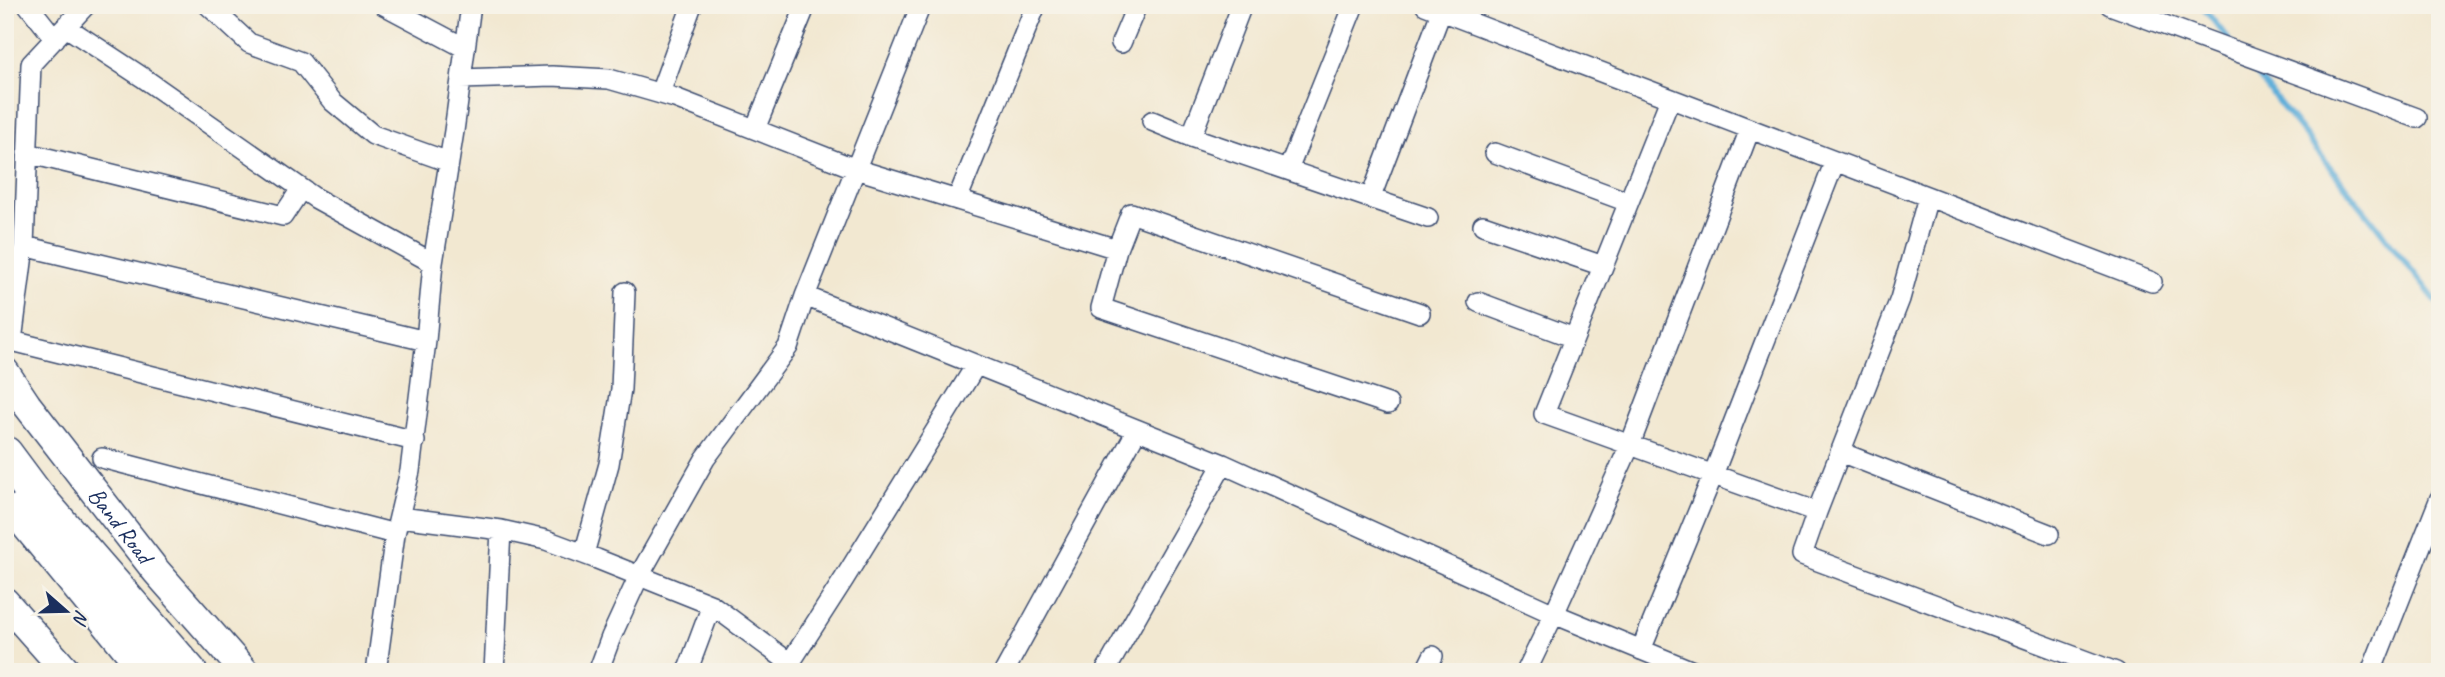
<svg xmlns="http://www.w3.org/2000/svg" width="2445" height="677" viewBox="0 0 2445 677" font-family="Caveat,sans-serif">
	<rect width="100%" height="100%" fill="#f7f3e8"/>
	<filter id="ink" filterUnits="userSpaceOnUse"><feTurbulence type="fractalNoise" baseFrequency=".0143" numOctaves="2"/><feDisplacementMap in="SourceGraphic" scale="14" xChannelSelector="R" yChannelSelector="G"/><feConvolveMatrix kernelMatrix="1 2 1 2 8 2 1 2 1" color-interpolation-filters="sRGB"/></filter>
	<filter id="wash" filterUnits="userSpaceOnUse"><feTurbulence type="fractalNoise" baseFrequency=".00686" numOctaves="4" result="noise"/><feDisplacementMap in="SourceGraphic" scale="28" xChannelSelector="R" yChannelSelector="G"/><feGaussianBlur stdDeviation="1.57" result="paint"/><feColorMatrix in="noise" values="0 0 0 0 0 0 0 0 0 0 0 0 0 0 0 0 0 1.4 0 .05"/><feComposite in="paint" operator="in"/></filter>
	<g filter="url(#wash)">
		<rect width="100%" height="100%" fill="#f2e8d1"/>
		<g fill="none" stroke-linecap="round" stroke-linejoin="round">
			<path stroke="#5faed9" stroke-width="6" d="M 2201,5 L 2232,44
				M 2246,61 L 2440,306"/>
		</g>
	</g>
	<g filter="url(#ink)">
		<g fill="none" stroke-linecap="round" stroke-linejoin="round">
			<defs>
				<path id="street" d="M 28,5 L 55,39
					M 208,5 L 249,43 L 301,62 L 332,101 L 373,135 L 449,162
					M 384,5 L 465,48
					M 921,5 L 805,296 L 1223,464 L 1554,614 L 1526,672
					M 1425,5 L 2152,282
					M 2110,5 L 2417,118
					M 66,27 L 142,77 L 315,198 L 433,263
					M 1121,43 L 1137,5
					M 461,79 L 552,76 L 609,79 L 675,98 L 856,169 L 1117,249 L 1101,308 L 1388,404
					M 660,93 L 692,5
					M 1670,99 L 1544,414 L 1817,512 L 1900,299 L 1928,197
					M 1152,121 L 1191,137 L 1428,218
					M 755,129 L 806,5
					M 1191,137 L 1242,5
					M 27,153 L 283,216 L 301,189
					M 1495,153 L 1628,202
					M 1288,170 L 1354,5
					M 1371,197 L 1441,12
					M 957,200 L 1036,5
					M 1483,225 L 1603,266
					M 24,246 L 31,64 L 86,5
					M 1117,249 L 1131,213 L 1420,313
					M 1478,302 L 1574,338
					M 12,341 L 24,246 L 426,341
					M 5,346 L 12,341 L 415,441
					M 1840,452 L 2049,534
					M 102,458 L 395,534
					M 1817,512 L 1802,555 L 2116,672
					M 400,517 L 501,530 L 546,540 L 597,559 L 712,605 L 790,663
					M 584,554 L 609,464 L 621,389 L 625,292
					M 1641,650 L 1713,475 L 1835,161
					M 376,672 L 395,534 L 410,471 L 426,341 L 433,263 L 454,131 L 471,5
					M 494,672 L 501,530
					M 598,672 L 611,637 L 639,576 L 705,459 L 788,347 L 805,296
					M 687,672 L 712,605
					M 787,672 L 790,663 L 844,579 L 976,365
					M 1004,672 L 1137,430
					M 1105,672 L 1223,464
					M 1425,672 L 1433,656
					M 1695,672 L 1554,614 L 1630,445 L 1750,129
					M 2371,672 L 2440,498"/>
				<g id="secondary">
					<path id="s1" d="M 5,372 L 27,405 L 156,571 L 245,672"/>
					<path d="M 5,602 L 67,672"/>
				</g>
				<path id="highway" d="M 5,454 L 37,497 L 189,672
					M 19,512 L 150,672"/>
			</defs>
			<use href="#street" stroke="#3b4b6f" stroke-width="22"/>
			<use href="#secondary" stroke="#3b4b6f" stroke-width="31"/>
			<use href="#highway" stroke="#3b4b6f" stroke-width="38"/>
			<use href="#street" stroke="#fff" stroke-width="19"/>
			<use href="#secondary" stroke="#fff" stroke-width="28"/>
			<use href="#highway" stroke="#fff" stroke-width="35"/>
		</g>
	</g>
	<g text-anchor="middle" stroke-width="6" stroke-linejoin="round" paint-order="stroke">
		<g font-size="24" fill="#1b2f5e" stroke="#f7f3e8">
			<text dy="8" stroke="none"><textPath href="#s1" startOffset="192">Band Road</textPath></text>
		</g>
	</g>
	<rect width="2445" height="677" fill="none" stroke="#f7f3e8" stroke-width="28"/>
	<g transform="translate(66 611) rotate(110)" stroke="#f7f3e8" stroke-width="5" paint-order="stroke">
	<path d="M0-5L12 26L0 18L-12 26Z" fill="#1b2f5e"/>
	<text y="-10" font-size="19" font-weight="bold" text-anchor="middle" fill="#1b2f5e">N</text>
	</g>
</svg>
